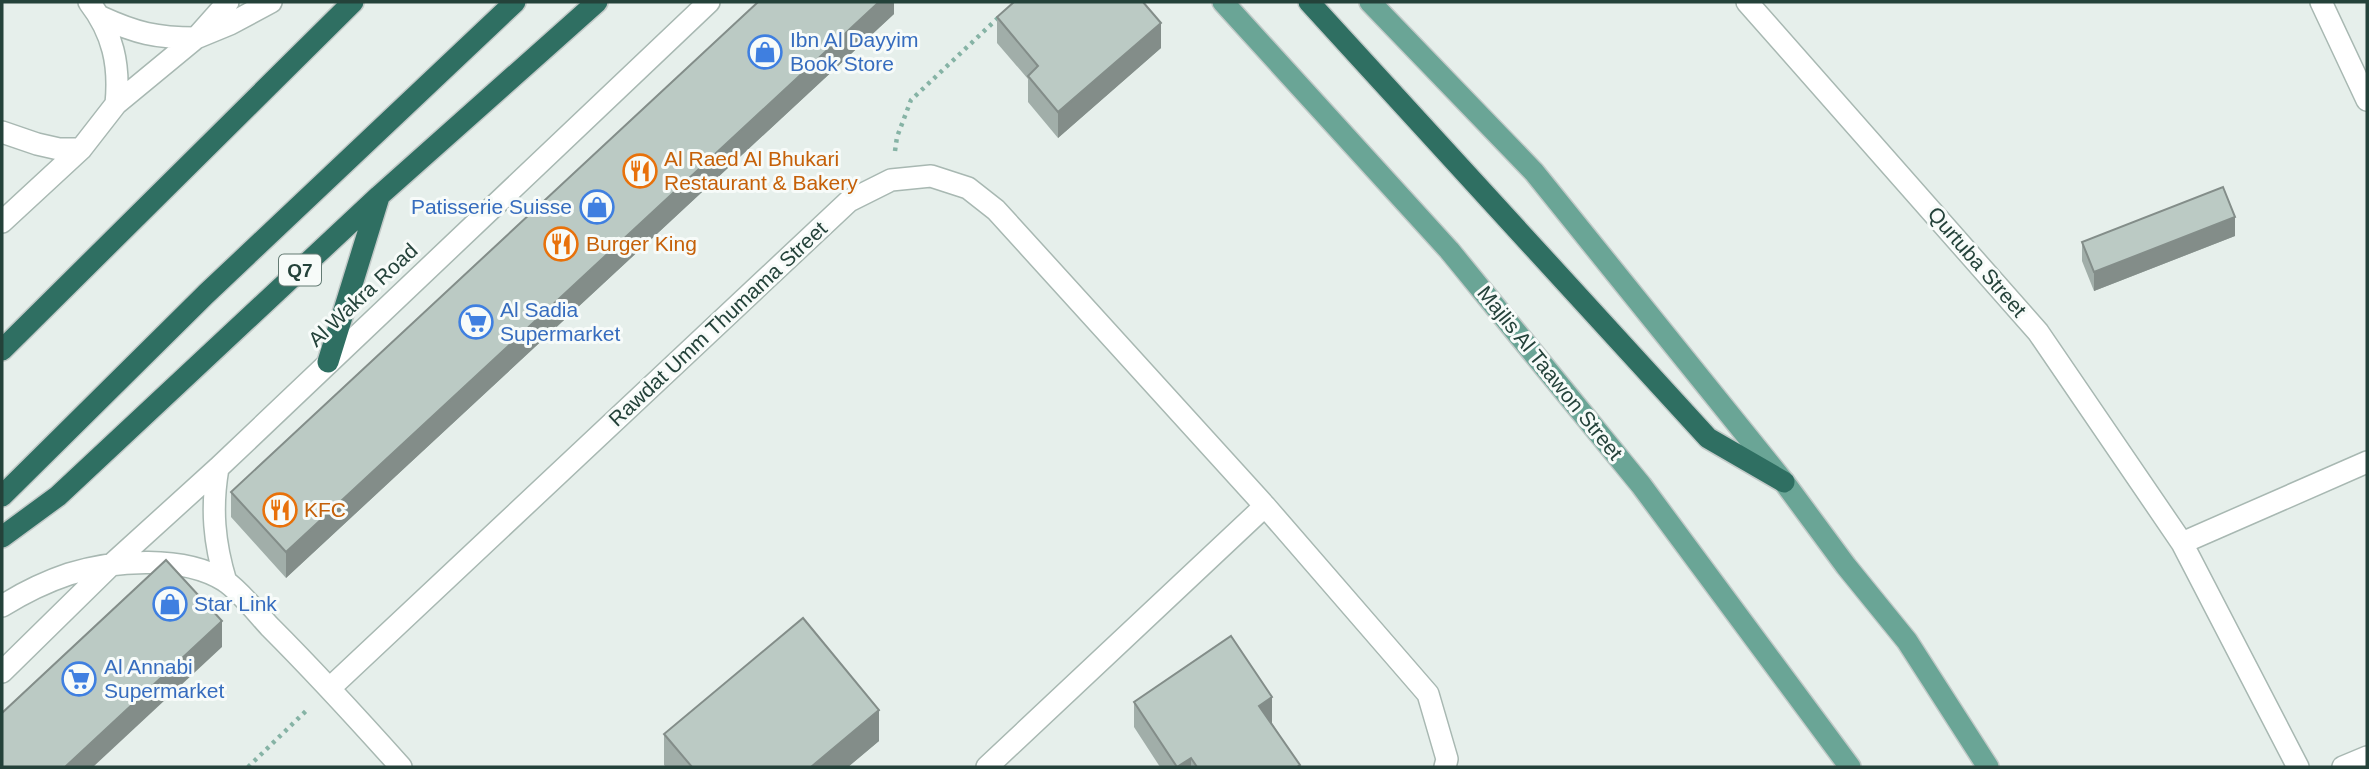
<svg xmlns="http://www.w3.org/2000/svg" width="2369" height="769" viewBox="0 0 2369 769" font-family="Arial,sans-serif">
	<rect width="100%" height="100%" fill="#e6efeb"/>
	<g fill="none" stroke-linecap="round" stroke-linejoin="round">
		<defs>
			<path id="minor" d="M 89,2 C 113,33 120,65 116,104
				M 1747,2 L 2038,332 L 2182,543 L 2298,767
				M 2321,2 L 2367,100
				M 101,17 C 136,33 156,38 196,38 L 228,2
				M 2,132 L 37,144 L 59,149 L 81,149
				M 2,222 L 81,149 L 116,104 L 196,38 L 230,24 L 271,2
				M 218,468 C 211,508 214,543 226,582
				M 2182,543 L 2367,462
				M 2,606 C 23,593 45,582 69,574 C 114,560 184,555 225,581 C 240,591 257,613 270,627 C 315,672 358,719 401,767
				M 2,672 L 110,566 L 218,468 L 709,2
				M 330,688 L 849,201 L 891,180 L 931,176 L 968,188 L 996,210 L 1265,506 L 1428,694 L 1447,759 L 1445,767
				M 987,767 L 1265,506
				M 2343,767 L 2367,757"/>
			<path id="major" d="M 1223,2 L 1449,250 L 1641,485 L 1850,767
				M 1370,2 L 1534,172 L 1784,482 L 1846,566 L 1907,641 L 1988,767"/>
			<path id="highway" d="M 1309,2 L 1708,438 L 1784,482
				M 2,350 L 353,2
				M 328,362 L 379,197
				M 2,496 L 206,294 L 515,2
				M 2,537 L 58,496 L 379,196 L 597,2"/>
		</defs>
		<use href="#minor" stroke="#a8b8b2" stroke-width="24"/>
		<use href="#major" stroke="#c2cac8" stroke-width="24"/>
		<use href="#highway" stroke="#c2cac8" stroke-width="24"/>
		<path stroke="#86b3a5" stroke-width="4.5" stroke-dasharray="3.5 5" stroke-linecap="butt" d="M 895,151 L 897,137 L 911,100 L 1000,16
			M 248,767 L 308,709"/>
		<use href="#minor" stroke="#fff" stroke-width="21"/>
		<use href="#major" stroke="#6aa596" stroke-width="21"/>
		<use href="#highway" stroke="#2f6f62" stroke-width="21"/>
	</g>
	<path fill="#a1aea9" d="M 894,2 L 894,14 L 286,578 L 231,517 L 231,492 Z
		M 997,17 L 1161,48 L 1058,138 L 1028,102 L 1028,79 L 997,43 Z
		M 2235,236 L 2094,291 L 2082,261 L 2082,242 Z
		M 1134,702 L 1272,723 L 1300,767 L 1160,767 L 1134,727 Z
		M 664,734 L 879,741 L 848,767 L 666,767 L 664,765 Z"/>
	<path fill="#838d89" d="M 879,2 L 894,2 L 894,14 L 286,578 L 286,552 Z
		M 1161,23 L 1161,48 L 1058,138 L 1058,112 Z
		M 2235,217 L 2235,236 L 2094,291 L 2094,272 Z
		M 222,621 L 222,647 L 93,767 L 65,767 Z
		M 1272,697 L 1272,723 L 1259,731 L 1259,706 Z
		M 879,710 L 879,741 L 848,767 L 811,767 Z
		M 1191,758 L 1191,767 L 1177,767 Z"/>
	<path fill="#bbcac4" stroke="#838d89" stroke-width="2" d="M 758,2 L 879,2 L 286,552 L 231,492 Z
		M 1014,2 L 1143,2 L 1161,23 L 1058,112 L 1028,76 L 1038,66 L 997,17 Z
		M 2223,187 L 2235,217 L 2094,272 L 2082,242 Z
		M 166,560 L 222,621 L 65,767 L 2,767 L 2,713 Z
		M 803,618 L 879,710 L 811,767 L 692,767 L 664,734 Z
		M 1231,636 L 1272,697 L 1259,706 L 1300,765 L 1297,767 L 1197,767 L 1191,758 L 1177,767 L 1134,702 Z"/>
	<defs>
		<symbol id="shop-ring" viewBox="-11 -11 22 22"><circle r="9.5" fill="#f7fbf9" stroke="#3f7fe0" stroke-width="1.5"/><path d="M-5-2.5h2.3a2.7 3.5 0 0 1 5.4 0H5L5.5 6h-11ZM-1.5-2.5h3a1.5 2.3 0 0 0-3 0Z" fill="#3f7fe0"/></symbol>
		<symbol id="restaurant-ring" viewBox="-11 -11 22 22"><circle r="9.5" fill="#f7fbf9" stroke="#e8710a" stroke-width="1.5"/><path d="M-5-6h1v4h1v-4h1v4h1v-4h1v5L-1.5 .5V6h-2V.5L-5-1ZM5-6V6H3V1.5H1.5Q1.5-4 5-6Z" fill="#e8710a"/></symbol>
		<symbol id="supermarket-ring" viewBox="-11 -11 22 22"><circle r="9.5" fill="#f7fbf9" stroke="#3f7fe0" stroke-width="1.5"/><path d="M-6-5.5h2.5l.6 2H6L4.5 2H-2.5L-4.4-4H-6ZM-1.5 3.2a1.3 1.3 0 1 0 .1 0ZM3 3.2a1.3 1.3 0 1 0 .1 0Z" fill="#3f7fe0"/></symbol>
	</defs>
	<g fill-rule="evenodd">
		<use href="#shop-ring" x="746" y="33" width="38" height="38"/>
		<use href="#restaurant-ring" x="621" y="152" width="38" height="38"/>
		<use href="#shop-ring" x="578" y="188" width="38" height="38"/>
		<use href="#restaurant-ring" x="542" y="225" width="38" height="38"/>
		<use href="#supermarket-ring" x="457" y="303" width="38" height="38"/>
		<use href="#restaurant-ring" x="261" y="491" width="38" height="38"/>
		<use href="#shop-ring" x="151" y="585" width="38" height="38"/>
		<use href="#supermarket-ring" x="60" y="660" width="38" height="38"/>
	</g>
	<g text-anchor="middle" stroke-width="6" stroke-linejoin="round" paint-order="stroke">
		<rect fill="#f7fbf9" stroke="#637a73" stroke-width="2" x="279" y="254.5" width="42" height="31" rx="5"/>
		<g font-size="19" font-weight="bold" fill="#24423a">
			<text x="300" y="277">Q7</text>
		</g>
		<g font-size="21" fill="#366cbe" stroke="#f7fbf9" text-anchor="start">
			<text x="790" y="47">Ibn Al Dayyim<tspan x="790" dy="24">Book Store</tspan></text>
			<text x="572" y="214" text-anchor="end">Patisserie Suisse</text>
			<text x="500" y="317">Al Sadia<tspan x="500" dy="24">Supermarket</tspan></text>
			<text x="194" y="611">Star Link</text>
			<text x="104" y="674">Al Annabi<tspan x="104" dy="24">Supermarket</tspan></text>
		</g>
		<g font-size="21" fill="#c56008" stroke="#f7fbf9" text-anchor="start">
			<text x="664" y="166">Al Raed Al Bhukari<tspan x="664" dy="24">Restaurant &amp; Bakery</tspan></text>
			<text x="586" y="251">Burger King</text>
			<text x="304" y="517">KFC</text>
		</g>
		<g font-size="21" fill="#24423a" stroke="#f7fbf9">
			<text transform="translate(1977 262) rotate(49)" y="7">Qurtuba Street</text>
			<text transform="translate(363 295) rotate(-43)" y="7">Al Wakra Road</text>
			<text transform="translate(718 324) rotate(-43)" y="7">Rawdat Umm Thumama Street</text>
			<text transform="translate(1550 373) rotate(51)" y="7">Majlis Al Taawon Street</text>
		</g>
	</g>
	<rect width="2369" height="769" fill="none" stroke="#24423a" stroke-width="7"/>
</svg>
